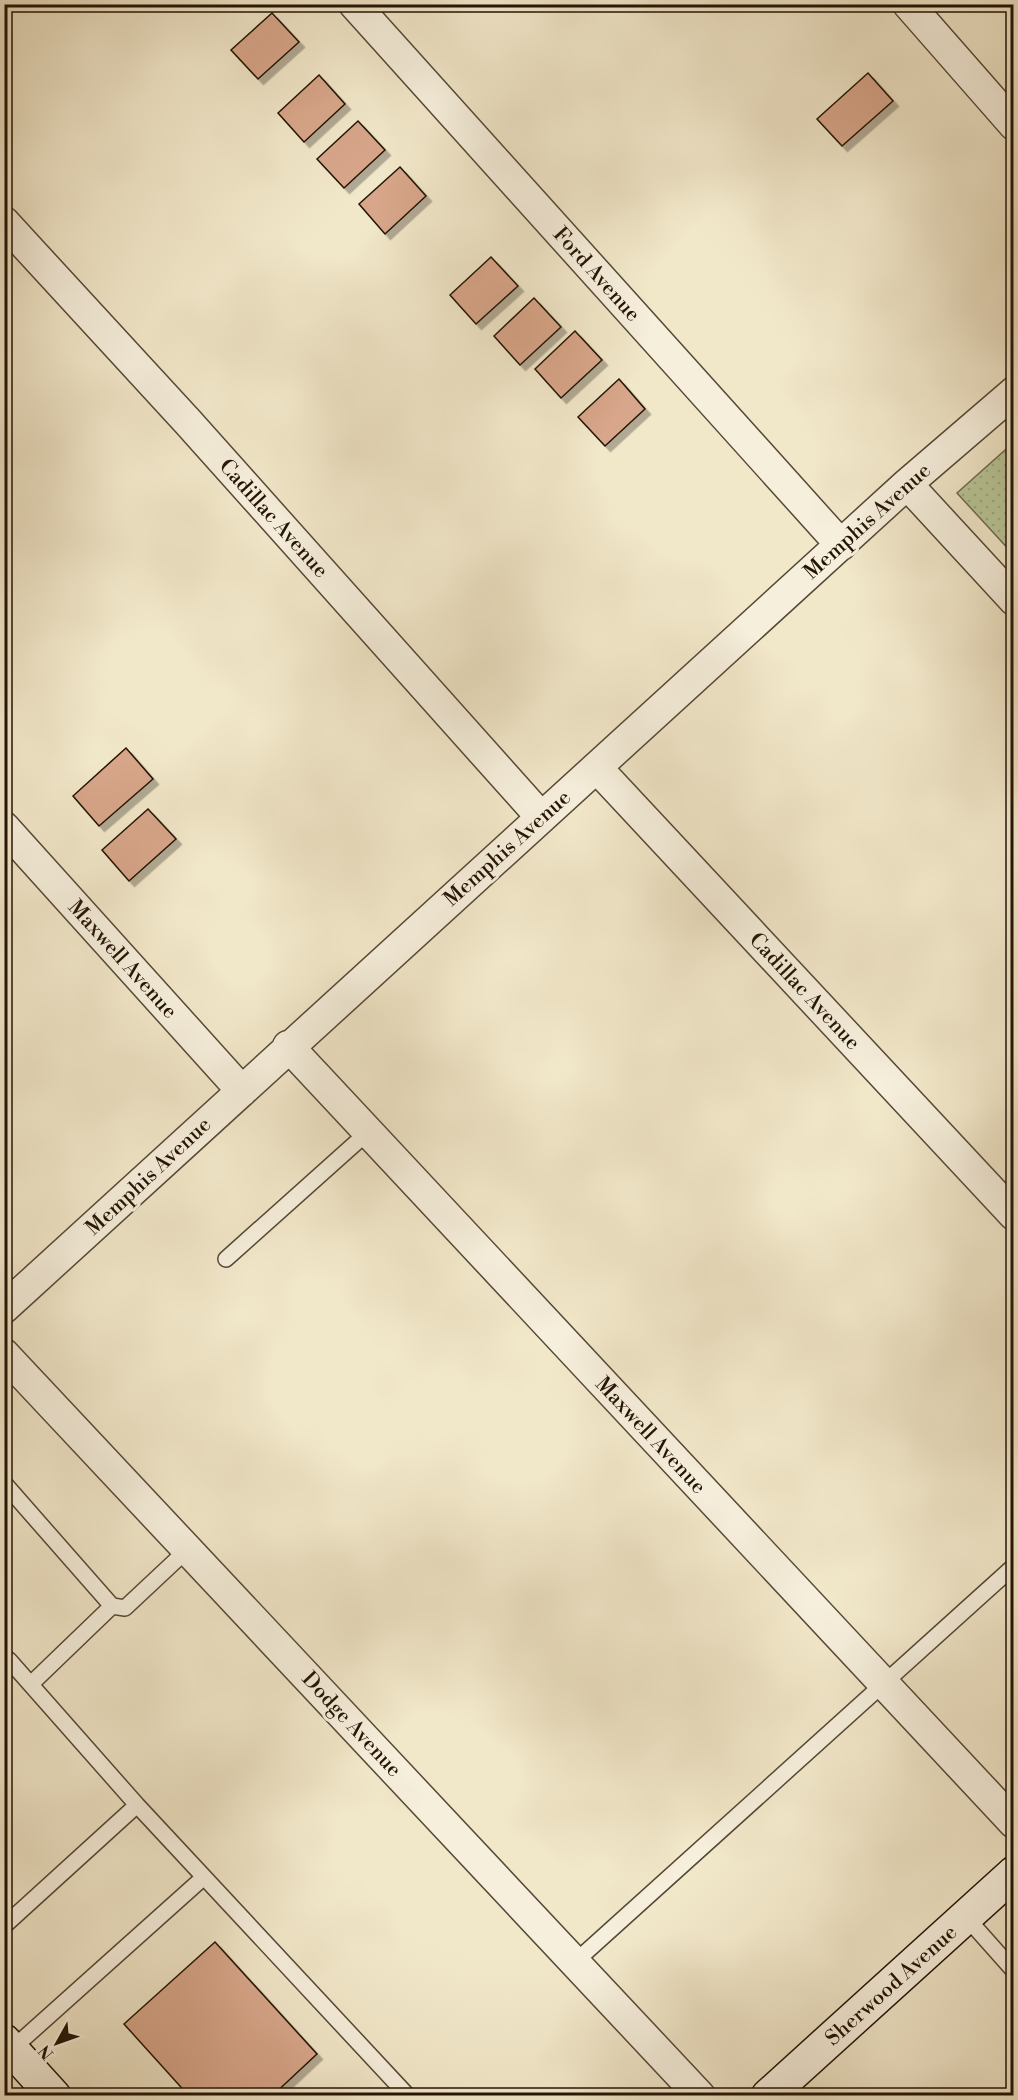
<svg xmlns="http://www.w3.org/2000/svg" width="1018" height="2100" viewBox="0 0 1018 2100" font-family="'Libre Bodoni',serif">
	<defs>
		<pattern id="park-dots" width="8" height="8" patternUnits="userSpaceOnUse" patternTransform="scale(1.5)"><rect width="8" height="8" fill="#b8c698"/><path d="M2 2h.1M6 6h.1" fill="none" stroke="#9ea982" stroke-width="1.8" stroke-linecap="round"/></pattern>
		<filter id="shadow"><feDropShadow dx="5.5" dy="5.5" stdDeviation="0" flood-color="#0004"/></filter>
	</defs>
	<rect width="100%" height="100%" fill="#f1e7c9"/>
	<filter id="stains"><feTurbulence type="fractalNoise" baseFrequency=".00333" numOctaves="4"/><feColorMatrix values="0 0 0 0 .2 0 0 0 0 .09 0 0 0 0 .02 0 0 0 .5 -.17"/></filter>
	<radialGradient id="worn" r=".72"><stop offset=".6" stop-color="#630" stop-opacity="0"/><stop offset="1" stop-color="#630" stop-opacity=".3"/></radialGradient>
	<path fill="url(#park-dots)" stroke="#6e6c4e" stroke-width="1.5" d="M 1013,443 L 1013,554 L 957,493 Z"/>
	<path fill="#d8a68a" stroke="#231305" stroke-width="1.5" filter="url(#shadow)" d="M 272,13 L 299,42 L 258,79 L 231,50 Z
		M 868,73 L 893,101 L 842,146 L 817,119 Z
		M 319,75 L 345,104 L 304,142 L 278,113 Z
		M 358,121 L 385,150 L 344,188 L 317,159 Z
		M 400,167 L 426,196 L 385,234 L 359,204 Z
		M 491,257 L 518,286 L 476,324 L 450,295 Z
		M 534,298 L 561,327 L 520,365 L 494,336 Z
		M 575,331 L 602,360 L 561,398 L 535,369 Z
		M 619,379 L 645,409 L 605,446 L 578,417 Z
		M 126,748 L 153,779 L 99,826 L 73,796 Z
		M 148,809 L 176,839 L 129,881 L 102,850 Z
		M 215,1942 L 317,2054 L 272,2096 L 189,2096 L 124,2024 Z"/>
	<g fill="none" stroke-linecap="round" stroke-linejoin="round">
		<defs>
			<path id="lane" d="M 226,1259 L 368,1132
				M 4,1483 L 112,1606 L 125,1608 L 188,1549
				M 9,1660 L 137,1805 L 408,2096
				M 32,1683 L 112,1606
				M 966,1917 L 1014,1971
				M 4,1926 L 137,1805
				M 575,1962 L 1014,1566
				M 12,2049 L 204,1877"/>
			<path id="street" d="M 354,4 L 841,545
				M 908,4 L 1014,125
				M 4,222 L 188,422 L 541,817
				M 907,484 L 1014,600
				M 597,768 L 1014,1215
				M 4,827 L 242,1091
				M 288,1046 L 1014,1823
				M 4,1308 L 907,484 L 1014,392
				M 4,1354 L 700,2096"/>
			<path id="secondary" d="M 4,2041 L 54,2096
				M 768,2096 L 1014,1873"/>
		</defs>
		<use href="#lane" stroke="#564836" stroke-width="18"/>
		<use href="#street" stroke="#564836" stroke-width="33"/>
		<use href="#secondary" stroke="#231305" stroke-width="36"/>
		<use href="#lane" stroke="#f6efdc" stroke-width="15"/>
		<use href="#street" stroke="#f6efdc" stroke-width="30"/>
		<use href="#secondary" stroke="#f6efdc" stroke-width="33"/>
	</g>
	<g text-anchor="middle" stroke-width="6" stroke-linejoin="round" paint-order="stroke">
		<g font-size="21" fill="#231305" stroke="#f6efdc">
			<text transform="translate(597 274) rotate(48)" y="7">Ford Avenue</text>
			<text transform="translate(274 518) rotate(48)" y="7">Cadillac Avenue</text>
			<text transform="translate(867 521) rotate(-42)" y="7">Memphis Avenue</text>
			<text transform="translate(507 848) rotate(-42)" y="7">Memphis Avenue</text>
			<text transform="translate(123 959) rotate(48)" y="7">Maxwell Avenue</text>
			<text transform="translate(805 991) rotate(47)" y="7">Cadillac Avenue</text>
			<text transform="translate(148 1176) rotate(-43)" y="7">Memphis Avenue</text>
			<text transform="translate(651 1435) rotate(47)" y="7">Maxwell Avenue</text>
			<text transform="translate(352 1724) rotate(47)" y="7">Dodge Avenue</text>
			<text transform="translate(891 1985) rotate(-42)" y="7">Sherwood Avenue</text>
		</g>
	</g>
	<rect width="1018" height="2100" fill="none" stroke="#f1e7c9" stroke-width="24"/>
	<rect x="6" y="6" width="1006" height="2088" fill="none" stroke="#231305" stroke-width="3"/>
	<rect x="12" y="12" width="994" height="2076" fill="none" stroke="#231305" stroke-width="1.5"/>
	<g transform="translate(57 2043) rotate(230)" stroke="#f6efdc" stroke-width="4.5" paint-order="stroke">
	<path d="M0-4.5L10 22L0 15L-10 22Z" fill="#231305"/>
	<text y="-9" font-size="16" font-weight="bold" text-anchor="middle" fill="#231305">N</text>
	</g>
	<rect width="100%" height="100%" filter="url(#stains)"/>
	<rect width="100%" height="100%" fill="url(#worn)"/>
</svg>
